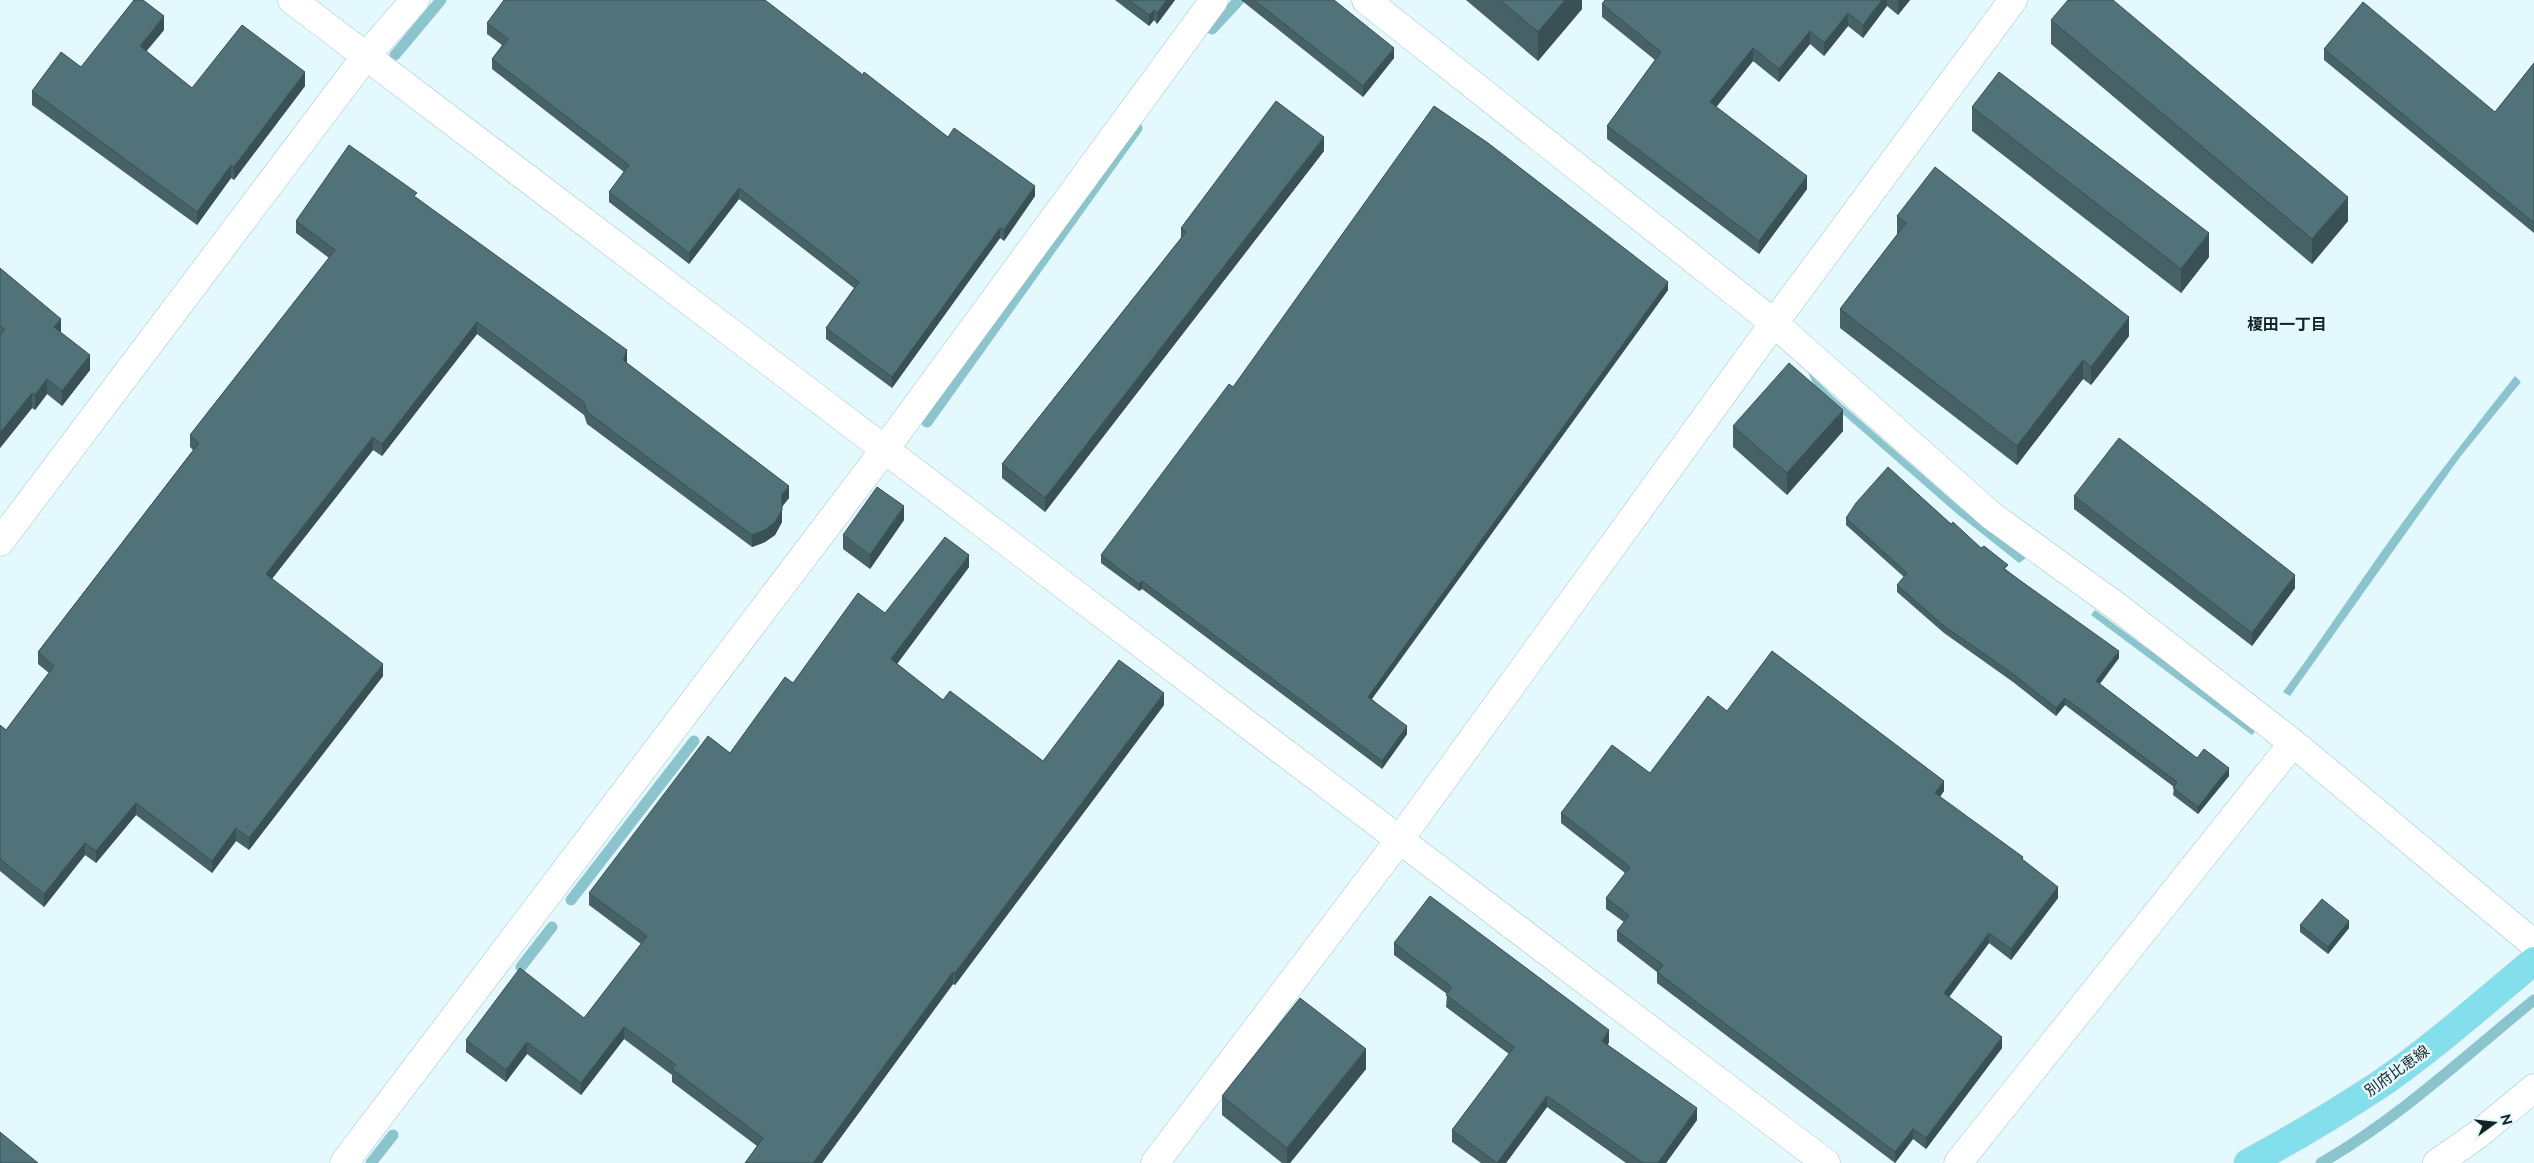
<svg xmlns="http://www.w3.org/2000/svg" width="2534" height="1163" viewBox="0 0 2534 1163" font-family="Raleway,'Noto Sans JP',sans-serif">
	<rect width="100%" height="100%" fill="#e3f9fd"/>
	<path fill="#8cc4cd" d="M 1808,372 L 1836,399 L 1961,508 L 2026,558 L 2019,563 L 1956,513 L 1829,402 L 1814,386 Z
		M 2515,376 L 2521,382 L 2460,457 L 2290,696 L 2283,692 C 2315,649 2344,605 2375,561 C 2419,498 2467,437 2515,376 Z
		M 2095,610 L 2257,729 L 2252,735 L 2091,615 Z"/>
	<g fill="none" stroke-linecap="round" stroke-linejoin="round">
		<path stroke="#8cc4cd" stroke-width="11" d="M 1212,29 L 1239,0
			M 395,55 L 441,0
			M 927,422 L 1137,128
			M 571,900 L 694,741
			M 521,967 L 552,927
			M 371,1163 L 393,1135
			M 2321,1163 C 2398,1119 2465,1056 2534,1000"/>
		<defs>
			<path id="minor" d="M 292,0 L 1826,1163
				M 1366,0 L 1774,323 L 1992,516 L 2119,608 L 2293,743 L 2534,944
				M 0,542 L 366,56 L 415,0
				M 344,1163 L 885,449 L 1214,0
				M 1155,1163 L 1400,839 L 1774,323 L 2013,0
				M 1958,1163 L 2293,743
				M 2437,1163 L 2476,1136 L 2534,1088"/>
			<path id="major" d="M 2248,1163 C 2293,1139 2336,1113 2379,1085 C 2433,1048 2483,1003 2534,961"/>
		</defs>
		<use href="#minor" stroke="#a2c5cb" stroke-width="29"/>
		<use href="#major" stroke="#d5d7d8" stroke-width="29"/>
		<use href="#minor" stroke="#fff" stroke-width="28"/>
		<use href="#major" stroke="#82dfeb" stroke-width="28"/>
	</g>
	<path fill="#466267" d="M 1115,0 L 1175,0 L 1157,24 L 1154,20 L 1149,26 Z
		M 1241,0 L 1334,0 L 1394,58 L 1363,97 Z
		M 1466,0 L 1582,0 L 1582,9 L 1538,61 Z
		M 1605,0 L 1910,0 L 1898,15 L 1887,6 L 1863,38 L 1848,26 L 1824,56 L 1810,44 L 1779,82 L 1753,61 L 1716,107 L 1807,189 L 1759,254 L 1607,139 L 1607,126 L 1655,60 L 1602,17 L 1602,4 Z
		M 2051,20 L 2348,221 L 2312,264 L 2051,44 Z
		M 487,23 L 863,75 L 948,137 L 1035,196 L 1004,241 L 1000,238 L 892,388 L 826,339 L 826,328 L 854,288 L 739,199 L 689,264 L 609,202 L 609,192 L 624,172 L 492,69 L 492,59 L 502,45 L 487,34 Z
		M 164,30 L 146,51 L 192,88 L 305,86 L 234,180 L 231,178 L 197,225 L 32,105 L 32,91 L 81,67 Z
		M 2324,49 L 2495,112 L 2534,63 L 2534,233 L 2324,60 Z
		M 1972,107 L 2209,257 L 2181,293 L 1972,131 Z
		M 1324,151 L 1045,512 L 1002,478 L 1002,464 L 1181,238 L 1181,228 Z
		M 417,198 L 626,363 L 789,498 L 782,506 L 782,522 L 775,535 L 765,542 L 752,547 L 587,424 L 584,415 L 477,334 L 382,456 L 373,450 L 272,579 L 383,676 L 249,850 L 236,841 L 212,873 L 136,815 L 96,863 L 85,855 L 44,907 L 0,871 L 0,725 L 6,730 L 49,673 L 38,664 L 38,652 L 193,450 L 190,447 L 190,435 L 329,258 L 296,233 L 296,221 Z
		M 1897,216 L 2129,336 L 2091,385 L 2083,379 L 2017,465 L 1840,328 L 1840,309 L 1897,235 Z
		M 0,268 L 61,333 L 90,370 L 62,406 L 47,394 L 35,410 L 32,408 L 0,448 Z
		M 1668,290 L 1372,699 L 1407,734 L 1382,769 L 1142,589 L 1139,591 L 1101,563 L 1101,555 L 1233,387 Z
		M 1733,426 L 1843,431 L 1787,495 L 1733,447 Z
		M 2074,496 L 2295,588 L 2252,646 L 2074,509 Z
		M 1846,518 L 1951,524 L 1981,548 L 2008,571 L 2119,658 L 2100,684 L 2197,758 L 2229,776 L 2198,814 L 2173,795 L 2174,787 L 2065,705 L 2056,716 L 2013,682 L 1944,633 L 1897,592 L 1897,585 L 1904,577 L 1846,525 Z
		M 904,520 L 870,569 L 843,549 L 843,535 Z
		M 969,567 L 897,664 L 943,700 L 1043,761 L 1164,705 L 955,985 L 953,984 L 822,1163 L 745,1163 L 757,1146 L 672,1082 L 672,1075 L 624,1039 L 581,1095 L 527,1054 L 506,1082 L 466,1052 L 466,1040 L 584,1018 L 641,944 L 589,905 L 589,893 L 730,753 L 793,683 L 885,613 Z
		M 1727,711 L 1944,791 L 1940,797 L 2023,860 L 2058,898 L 2011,960 L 1989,943 L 1949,997 L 2002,1048 L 1926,1149 L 1913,1139 L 1895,1163 L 1657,983 L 1657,972 L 1617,941 L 1617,931 L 1624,922 L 1606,909 L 1606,898 L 1625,873 L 1561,823 L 1561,813 L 1650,773 Z
		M 2300,925 L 2349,928 L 2328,954 L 2300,932 Z
		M 1394,943 L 1609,1042 L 1608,1045 L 1697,1120 L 1666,1163 L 1626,1163 L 1547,1107 L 1506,1163 L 1481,1163 L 1452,1142 L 1452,1130 L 1509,1054 L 1446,1007 L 1447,994 L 1394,955 Z
		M 1366,1069 L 1290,1163 L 1282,1163 L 1222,1115 L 1222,1096 Z"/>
	<path fill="#395054" d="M 1167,0 L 1175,0 L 1157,24 L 1157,13 Z
		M 1565,0 L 1582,0 L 1582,9 L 1538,61 L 1538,32 Z
		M 1882,0 L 1887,0 L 1887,6 L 1863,38 L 1863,25 Z
		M 1900,0 L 1910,0 L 1898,15 L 1898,2 Z
		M 1154,10 L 1154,20 L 1149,26 L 1149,15 Z
		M 1848,13 L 1848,26 L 1824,56 L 1824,43 Z
		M 164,16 L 164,30 L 140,59 L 140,46 Z
		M 1810,31 L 1810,44 L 1779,82 L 1779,69 Z
		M 1394,48 L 1394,58 L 1363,97 L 1363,86 Z
		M 1753,48 L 1753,61 L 1710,115 L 1710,102 Z
		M 305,72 L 305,86 L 234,180 L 234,167 Z
		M 1324,137 L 1324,151 L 1045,512 L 1045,498 Z
		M 231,165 L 231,178 L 197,225 L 197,212 Z
		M 1807,176 L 1807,189 L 1759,254 L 1759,241 Z
		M 1035,186 L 1035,196 L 1004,241 L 1004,230 Z
		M 739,188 L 739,199 L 689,264 L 689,253 Z
		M 2348,197 L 2348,221 L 2312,264 L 2312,239 Z
		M 1000,228 L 1000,238 L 892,388 L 892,377 Z
		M 2209,233 L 2209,257 L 2181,293 L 2181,269 Z
		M 1668,282 L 1668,290 L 1368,704 L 1368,697 Z
		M 2129,317 L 2129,336 L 2091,385 L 2091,367 Z
		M 61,319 L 61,334 L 54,327 Z
		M 477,322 L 477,334 L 382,456 L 382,444 Z
		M 627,350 L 627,362 L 623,372 L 623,360 Z
		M 90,355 L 90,370 L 62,406 L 62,391 Z
		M 2083,360 L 2083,379 L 2017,465 L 2017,446 Z
		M 47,379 L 47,394 L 35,410 L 35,395 Z
		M 32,393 L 32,408 L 0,448 L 0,433 Z
		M 1843,410 L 1843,431 L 1787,495 L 1787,473 Z
		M 373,437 L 373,450 L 266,586 L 266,574 Z
		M 789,486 L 789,498 L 782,507 L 782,494 Z
		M 904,506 L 904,520 L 870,569 L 870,555 Z
		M 782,510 L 782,522 L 775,535 L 765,542 L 752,547 L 752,535 Z
		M 969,555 L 969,567 L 891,672 L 891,659 Z
		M 2295,575 L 2295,588 L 2252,646 L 2252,633 Z
		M 1142,581 L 1142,589 L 1139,591 L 1139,584 Z
		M 2119,651 L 2119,658 L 2096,688 L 2096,681 Z
		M 383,664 L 383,676 L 249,850 L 249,838 Z
		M 1164,693 L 1164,705 L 955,985 L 955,973 Z
		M 2065,698 L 2065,705 L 2056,716 L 2056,708 Z
		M 1407,726 L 1407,734 L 1382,769 L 1382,761 Z
		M 2229,768 L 2229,776 L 2198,814 L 2198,807 Z
		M 1944,781 L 1944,791 L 1935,803 L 1935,793 Z
		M 136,803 L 136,815 L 96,863 L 96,851 Z
		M 236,828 L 236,841 L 212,873 L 212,861 Z
		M 85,843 L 85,855 L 44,907 L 44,894 Z
		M 2058,887 L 2058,898 L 2011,960 L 2011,949 Z
		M 2349,921 L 2349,928 L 2328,954 L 2328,947 Z
		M 1989,933 L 1989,943 L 1944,1004 L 1944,993 Z
		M 953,972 L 953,984 L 822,1163 L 813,1163 Z
		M 624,1027 L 624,1039 L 581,1095 L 581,1083 Z
		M 1609,1030 L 1609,1042 L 1602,1052 L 1602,1041 Z
		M 2002,1037 L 2002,1048 L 1926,1149 L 1926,1138 Z
		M 527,1042 L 527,1054 L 506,1082 L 506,1070 Z
		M 1366,1049 L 1366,1069 L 1290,1163 L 1287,1163 L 1287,1148 Z
		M 1547,1096 L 1547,1107 L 1506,1163 L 1497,1163 Z
		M 1697,1108 L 1697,1120 L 1666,1163 L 1658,1163 Z
		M 1913,1129 L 1913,1139 L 1895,1163 L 1895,1152 Z"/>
	<path fill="#517278" stroke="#395054" d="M 134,0 L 143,0 L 164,16 L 140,46 L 192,88 L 242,25 L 305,72 L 234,167 L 231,165 L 197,212 L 32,91 L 61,52 L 81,67 Z
		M 504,0 L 765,0 L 863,75 L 864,72 L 948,137 L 954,128 L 1035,186 L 1004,230 L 1000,228 L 892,377 L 826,328 L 859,282 L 739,188 L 689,253 L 609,192 L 629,165 L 492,59 L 508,39 L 487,23 Z
		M 1129,0 L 1167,0 L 1157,13 L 1154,10 L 1149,15 Z
		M 1254,0 L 1334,0 L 1394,48 L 1363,86 Z
		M 1500,0 L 1565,0 L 1538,32 Z
		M 1605,0 L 1882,0 L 1863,25 L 1848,13 L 1824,43 L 1810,31 L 1779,69 L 1753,48 L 1710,102 L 1807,176 L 1759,241 L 1607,126 L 1661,52 L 1602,4 Z
		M 2068,0 L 2113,0 L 2348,197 L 2312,239 L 2051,20 Z
		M 2363,2 L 2495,112 L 2534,63 L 2534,223 L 2324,49 Z
		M 1999,72 L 2209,233 L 2181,269 L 1972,107 Z
		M 1276,101 L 1324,137 L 1045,498 L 1002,464 L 1186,232 L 1181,228 Z
		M 1434,106 L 1488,143 L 1668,282 L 1368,697 L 1407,726 L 1382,761 L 1142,581 L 1139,584 L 1101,555 L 1229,384 L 1233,387 Z
		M 349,145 L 417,193 L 414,196 L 627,350 L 623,360 L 789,486 L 782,494 L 782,510 L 775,522 L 765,530 L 752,535 L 587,412 L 584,402 L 477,322 L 382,444 L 373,437 L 266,574 L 383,664 L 249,838 L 236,828 L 212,861 L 136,803 L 96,851 L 85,843 L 44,894 L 0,859 L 0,725 L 6,730 L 54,666 L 38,652 L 199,443 L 190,435 L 335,250 L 296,221 Z
		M 1935,167 L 2129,317 L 2091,367 L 2083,360 L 2017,446 L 1840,309 L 1906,223 L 1897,216 Z
		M 0,268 L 61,319 L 54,327 L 90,355 L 62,391 L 47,379 L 35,395 L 32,393 L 0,433 L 0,335 L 5,329 L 0,326 Z
		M 1789,363 L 1843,410 L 1787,473 L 1733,426 Z
		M 2119,438 L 2295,575 L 2252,633 L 2074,496 Z
		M 1888,467 L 1951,524 L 1953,522 L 1981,548 L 1984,546 L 2008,565 L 2004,569 L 2119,651 L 2096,681 L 2197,758 L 2204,749 L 2229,768 L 2198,807 L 2173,788 L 2177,782 L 2065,698 L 2056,708 L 2013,674 L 1944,626 L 1897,585 L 1907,573 L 1846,518 L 1856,503 Z
		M 877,487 L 904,506 L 870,555 L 843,535 Z
		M 945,537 L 969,555 L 891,659 L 943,700 L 950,691 L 1043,761 L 1119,660 L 1164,693 L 955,973 L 953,972 L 813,1163 L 745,1163 L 763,1138 L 672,1069 L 676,1065 L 624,1027 L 581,1083 L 527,1042 L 506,1070 L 466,1040 L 520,968 L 584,1018 L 647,936 L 589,893 L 708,736 L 730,753 L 785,677 L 793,683 L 858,593 L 885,613 Z
		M 1772,651 L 1944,781 L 1935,793 L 2023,857 L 2022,859 L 2058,887 L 2011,949 L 1989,933 L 1944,993 L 2002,1037 L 1926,1138 L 1913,1129 L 1895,1152 L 1657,972 L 1663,965 L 1617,931 L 1629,915 L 1606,898 L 1630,867 L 1561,813 L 1612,745 L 1650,773 L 1708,696 L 1727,711 Z
		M 1430,896 L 1609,1030 L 1602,1041 L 1697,1108 L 1658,1163 L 1643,1163 L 1547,1096 L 1497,1163 L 1452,1130 L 1514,1047 L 1446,995 L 1452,987 L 1394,943 Z
		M 2322,899 L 2349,921 L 2328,947 L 2300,925 Z
		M 1300,998 L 1366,1049 L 1287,1148 L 1222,1096 Z
		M 0,1132 L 38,1163 L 0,1163 Z"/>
	<g text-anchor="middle" stroke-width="5" stroke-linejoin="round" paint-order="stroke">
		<g font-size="15" fill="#152325" stroke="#e3f9fd">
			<text transform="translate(2397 1071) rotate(-36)" y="5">別府比恵線</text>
		</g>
		<g font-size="16" font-weight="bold" fill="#152325" stroke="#e3f9fd">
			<text x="2287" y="330">榎田一丁目</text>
		</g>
	</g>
	<g transform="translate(2494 1123) rotate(75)" stroke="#e3f9fd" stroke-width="4" paint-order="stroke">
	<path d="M0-4L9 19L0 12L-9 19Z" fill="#152325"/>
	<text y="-8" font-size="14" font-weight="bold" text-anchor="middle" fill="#152325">N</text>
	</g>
</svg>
